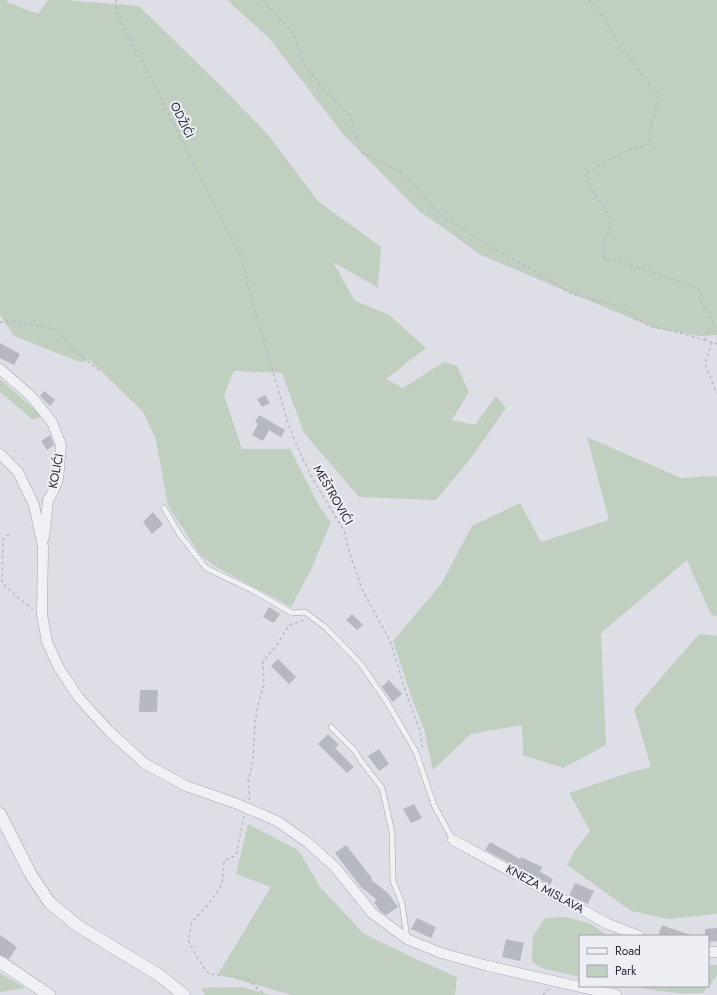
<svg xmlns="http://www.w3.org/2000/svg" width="717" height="995" viewBox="0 0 717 995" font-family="Jost,sans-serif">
	<rect width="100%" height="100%" fill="#dedfe6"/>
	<path fill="#c0cfc0" d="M 0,0 L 7,0 L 7,2 L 38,14 L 48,0 L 64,0 L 139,6 L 223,88 L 269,136 L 318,201 L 381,247 L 378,288 L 333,262 L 355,301 L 388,314 L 426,348 L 386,379 L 403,388 L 444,362 L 457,366 L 469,392 L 452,420 L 475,425 L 496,396 L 506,408 L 471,458 L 436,500 L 359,497 L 304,433 L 282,373 L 234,371 L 224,395 L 242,449 L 290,449 L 318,504 L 331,522 L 311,570 L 291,607 L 218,568 L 201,556 L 168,506 L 156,440 L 143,412 L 90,360 L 80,362 L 14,336 L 0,315 Z
		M 227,0 L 717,0 L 717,335 L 700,336 L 654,328 L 481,255 L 418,210 L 343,134 L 269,38 Z
		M 0,379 L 42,416 L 33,420 L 0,392 Z
		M 587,437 L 681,478 L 715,476 L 717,478 L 717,616 L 711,615 L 687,560 L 601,633 L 606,745 L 563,768 L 523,755 L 522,725 L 471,734 L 433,770 L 424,729 L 412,699 L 393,641 L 441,584 L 472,526 L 520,503 L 541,542 L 609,520 Z
		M 699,634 L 717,636 L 717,914 L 668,919 L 631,911 L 567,865 L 575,850 L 590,831 L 569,793 L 628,773 L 651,767 L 634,709 Z
		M 248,824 L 298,850 L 321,888 L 364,934 L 418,960 L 457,977 L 455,995 L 292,995 L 218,974 L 271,887 L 236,874 Z
		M 566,917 L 591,924 L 608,936 L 580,936 L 580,977 L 542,968 L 532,962 L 533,936 L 545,918 Z
		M 708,965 L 717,965 L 717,975 L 715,978 L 703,993 C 678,994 658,992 634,986 L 708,986 Z
		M 0,973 L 25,988 L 0,992 Z
		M 242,987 L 270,995 L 205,995 L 201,988 Z"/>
	<path fill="#b6b8c2" d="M 0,343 L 20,354 L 14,365 L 0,358 Z
		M 44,391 L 55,400 L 50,406 L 40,396 Z
		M 265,395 L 270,403 L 262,407 L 257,399 Z
		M 259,415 L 285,430 L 281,437 L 269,430 L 263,441 L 252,435 L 258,424 L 255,422 Z
		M 50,435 L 54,445 L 47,450 L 41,441 Z
		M 153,512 L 163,524 L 152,534 L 143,522 Z
		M 269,607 L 280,614 L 274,623 L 263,617 Z
		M 352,614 L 363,625 L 357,630 L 346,620 Z
		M 278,659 L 296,677 L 289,684 L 271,666 Z
		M 389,680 L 402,694 L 393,702 L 382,687 Z
		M 140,690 L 158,690 L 157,712 L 139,712 Z
		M 328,734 L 339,745 L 335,748 L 354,767 L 347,773 L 318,744 Z
		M 379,749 L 389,764 L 379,771 L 368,756 Z
		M 414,804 L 422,818 L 411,823 L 403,809 Z
		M 490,842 L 520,859 L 521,857 L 542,867 L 540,872 L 553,879 L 550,885 L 485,850 Z
		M 346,845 L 372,878 L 371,880 L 388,893 L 398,907 L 386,915 L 380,911 L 374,902 L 377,900 L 361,887 L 335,853 Z
		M 575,883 L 594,891 L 588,904 L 569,896 Z
		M 417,918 L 436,927 L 431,938 L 411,929 Z
		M 662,925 L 690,935 L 689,936 L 658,936 Z
		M 717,928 L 717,941 L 708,942 L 708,936 L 705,936 L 705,929 Z
		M 0,935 L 17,947 L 9,959 L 0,955 Z
		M 506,939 L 524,943 L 520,961 L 502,957 Z"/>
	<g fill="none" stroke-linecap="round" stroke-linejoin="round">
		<defs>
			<path id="service" d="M 164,508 L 180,535 L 206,568 L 252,590 L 292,613 L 305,612 L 325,627 L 360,663 L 387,702 L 416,752 L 434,805 L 453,840
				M 331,727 L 355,751 L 361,761 L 382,788 L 392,832 L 393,881 L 402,903 L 407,938"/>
			<path id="minor" d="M 0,369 L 31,396 L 52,422 L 61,445 L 58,479 L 54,490 L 48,500 L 44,538
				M 0,454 L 18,472 L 34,505 L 43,547 L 42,615 L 47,642 L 59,668 L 79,698 L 109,731 L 144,763 L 186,786 L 235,803 L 277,821 L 307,842 L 335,867 L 372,913 L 407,939 L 441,953 L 488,966 L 616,995
				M 453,840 L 608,924 L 639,936
				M 708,952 L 717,952"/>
			<path id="tertiary" d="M 0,814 L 31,875 L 50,903 L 78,926 L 159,975 L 184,995
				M 0,962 L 49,995"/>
		</defs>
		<use href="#service" stroke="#a4a5af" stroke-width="6"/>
		<use href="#minor" stroke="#a4a5af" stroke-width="11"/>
		<use href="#tertiary" stroke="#a4a5af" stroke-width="13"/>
		<path stroke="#b8bac1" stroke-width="1.5" stroke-dasharray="3 3" stroke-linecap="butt" d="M 116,0 L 117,15 L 155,86 L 189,156 L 241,256 L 254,308 L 289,426 L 301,455 L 315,483 L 344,531 L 350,554 L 362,589 L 391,643 L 404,687 L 420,731 L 423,750
			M 263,0 L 294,34 L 303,63 L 327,93 L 350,116 L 361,152 L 401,172 L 439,214 L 498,251 L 530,268 L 572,294 L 618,306 L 649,326 L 681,333 L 717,344
			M 589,0 L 604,18 L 617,42 L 659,96 L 652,122 L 649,144 L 621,153 L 585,174 L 588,186 L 604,206 L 611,226 L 605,240 L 604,259 L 617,261 L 687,284 L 699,289 L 700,300 L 713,322 L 705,340
			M 0,322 L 13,321 L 56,329 L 76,352 L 100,371
			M 712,342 L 705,364 L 717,394
			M 717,503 L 717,505
			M 9,534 L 3,540 L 2,583 L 22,601 L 33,609
			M 249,800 L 250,796 L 248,782 L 253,761 L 255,721 L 259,701 L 264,684 L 263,661 L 277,645 L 289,625 L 304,620
			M 244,816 L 236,855 L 224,861 L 222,885 L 207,906 L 192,922 L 188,940 L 198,959 L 209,974 L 246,978 L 265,995
			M 543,995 L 548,989"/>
		<use href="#service" stroke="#f0f1f5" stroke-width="5"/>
		<use href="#minor" stroke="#f0f1f5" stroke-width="10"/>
		<use href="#tertiary" stroke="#f0f1f5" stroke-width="12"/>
	</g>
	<g text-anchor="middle" stroke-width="4" stroke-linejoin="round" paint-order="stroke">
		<g font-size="12" fill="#292b3b" stroke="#edeff4">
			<text transform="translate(182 120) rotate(64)" y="4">ODŽIĆI</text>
			<text transform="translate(56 471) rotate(-79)" y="4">KOLIĆI</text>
			<text transform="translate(333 495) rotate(60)" y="4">MEŠTROVIĆI</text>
			<text transform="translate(545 889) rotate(29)" y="4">KNEZA MISLAVA</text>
		</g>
	</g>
	<rect x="579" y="935" width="130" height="52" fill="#edeff4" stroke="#9fa1aa"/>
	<rect x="587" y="948" width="20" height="6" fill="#f0f1f5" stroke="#9fa1aa"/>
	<text x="615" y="955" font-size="12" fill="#292b3b">Road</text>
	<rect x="587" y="965" width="20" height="12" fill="#c0cfc0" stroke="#9fa1aa"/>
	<text x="615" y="975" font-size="12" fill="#292b3b">Park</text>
</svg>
